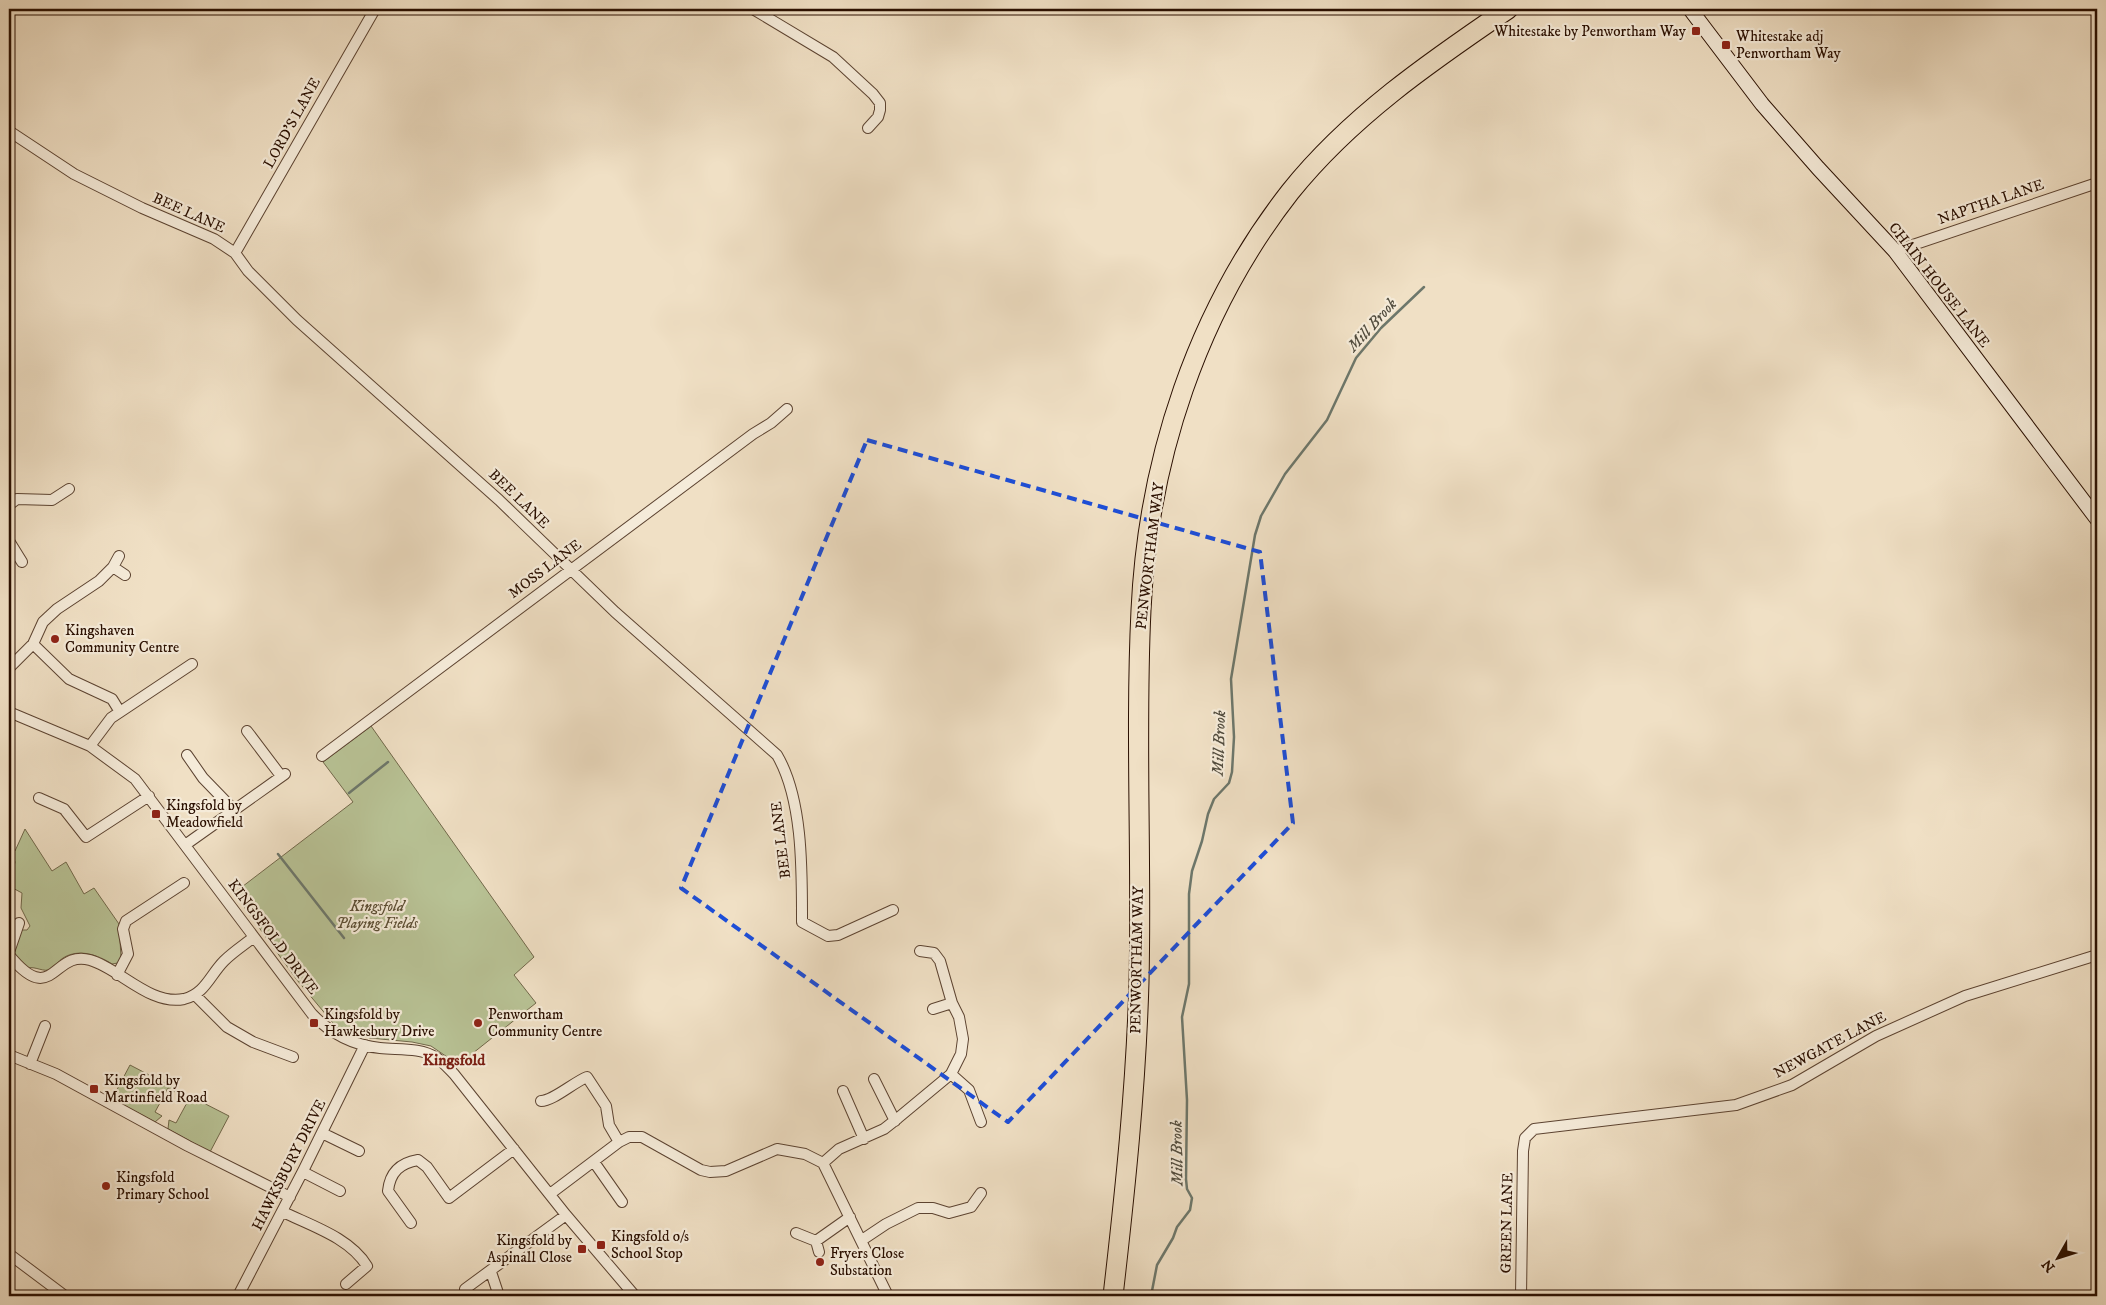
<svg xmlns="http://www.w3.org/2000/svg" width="2106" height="1305" font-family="'IM FELL DW Pica',serif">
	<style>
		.green { fill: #b8c295; stroke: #71684a }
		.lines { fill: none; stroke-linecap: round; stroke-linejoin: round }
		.stream { stroke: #6d776b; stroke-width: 2.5 }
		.street-casing { stroke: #5c4331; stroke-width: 12 }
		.secondary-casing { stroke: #2a0f00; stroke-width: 16 }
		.highway-casing { stroke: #2a0f00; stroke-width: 21 }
		.street { stroke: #f5ebd9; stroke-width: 10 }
		.secondary { stroke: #f5ebd9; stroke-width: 14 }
		.highway { stroke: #f0e0c5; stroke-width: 19 }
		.marked { fill: none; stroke: #1d4ed8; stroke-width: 4; stroke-dasharray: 10 6; stroke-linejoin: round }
		.poi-dot { fill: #8f2418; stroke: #f5ebd9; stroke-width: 2 }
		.labels { text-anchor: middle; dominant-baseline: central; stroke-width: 4.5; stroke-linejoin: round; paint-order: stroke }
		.poi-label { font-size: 15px; fill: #2a0f00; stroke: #f5ebd9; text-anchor: start }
		.street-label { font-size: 15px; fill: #2a0f00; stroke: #f5ebd9 }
		.park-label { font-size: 15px; font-style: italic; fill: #5c4e34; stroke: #f5ebd9 }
		.water-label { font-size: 16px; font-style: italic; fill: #514c3e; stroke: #f5ebd9 }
		.neighbourhood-label { font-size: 16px; font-weight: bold; fill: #7a1f14; stroke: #f5ebd9 }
	</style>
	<rect width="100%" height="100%" fill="#f0e0c5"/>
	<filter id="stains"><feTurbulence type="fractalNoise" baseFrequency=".004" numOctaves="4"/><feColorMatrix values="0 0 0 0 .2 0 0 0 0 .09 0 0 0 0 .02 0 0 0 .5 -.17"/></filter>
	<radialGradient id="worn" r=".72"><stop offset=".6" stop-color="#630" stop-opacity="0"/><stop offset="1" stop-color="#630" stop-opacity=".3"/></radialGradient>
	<path class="green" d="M371,726l163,231 -20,18 22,28 -73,58 -7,2 -25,-17 -19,-4 -42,-4 -32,-9 -41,-49 -63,-87 119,-91 -30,-40z
		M25,829l27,42 14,-9 18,32 10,-6 25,36 2,33 -3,6 -6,1c-14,-9 -33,-16 -49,-6 -5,3 -7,8 -12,11 -7,4 -15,-3 -23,-1 -20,-16 -15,-16 -7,-38h6l3,-4 -9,-18 1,-15 -13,-7 6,-24 -5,-11 1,-2 4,2z
		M130,1065l48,25 -1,3 -9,-5 -13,24 7,4 -7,6 -43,-23z
		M182,1092l47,24 -19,36 -42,-23 1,-9 7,3 13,-24 -8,-4z"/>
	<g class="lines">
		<path class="stream" d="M349,793l39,-31
			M278,854l66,84
			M1151,1296l6,-31 16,-27 4,-11 13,-17 2,-12 -5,-9 -1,-10 1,-79 -5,-83 7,-33v-90l3,-23 10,-30 6,-27 6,-15 15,-16 3,-11 2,-35 -3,-58 24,-144 6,-19 24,-42 42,-54 29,-62 25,-30 43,-41"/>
		<defs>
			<path id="street" d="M753,9l80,48 40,37 7,9v7l-2,7 -10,11
				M9,131l65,43 68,34 72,31 21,14 13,18 49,49 202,180 116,112 162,143c26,44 25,116 25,167l26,14 10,-1 55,-25
				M1895,251l202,-68
				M235,253l140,-244
				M9,505l8,-6 35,1 17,-11
				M9,541l13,21
				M113,567l6,-11
				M33,644l36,35 43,20 8,13
				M9,668l24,-24 10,-22 14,-13 42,-28 14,-14 12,8
				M9,712l81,34 45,33 177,235c19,20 40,31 68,34 19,2 40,-1 57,10 6,4 12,11 17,16l112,141 69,81
				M247,731l34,45
				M90,746l21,-28 81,-54
				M187,755l16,23 31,32
				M322,756l431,-322 18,-11 16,-14
				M39,798l25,11 22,28 63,-41
				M185,845l100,-71
				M9,952l10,-29
				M9,955c44,54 44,-6 81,5 29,8 60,46 94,39 21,-5 26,-24 40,-38 9,-9 20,-16 30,-24
				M117,975l11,-21 -5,-25 3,-8 58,-38
				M195,995l32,32 26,15 40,15
				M933,1009l19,-6
				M9,1055l47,19 132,72 102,51
				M30,1064l15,-38
				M951,1074l18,16 12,32
				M874,1079l21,42
				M843,1091l21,48
				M541,1101c12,0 33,-19 46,-24l19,29 3,19 10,17
				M322,1133l37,18
				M594,1162l28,40
				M823,1163l16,-14 45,-20 14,-11 53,-44 10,-20 2,-15 -4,-22 -7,-14 -12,-42 -6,-8 -14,-2
				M303,1172l37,19
				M550,1194l69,-52 10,-5h13l59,33 9,2 16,-1 51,-22 28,5 18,9 65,133
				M283,1212c29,14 67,26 84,54l-21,18
				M411,1223l-23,-32c2,-19 12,-28 30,-31l9,7 22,31 65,-49
				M796,1233l20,8 34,-24
				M862,1240l24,-16 32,-16h15l16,5 22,-6 10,-14
				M816,1241l3,11
				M9,1254l56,42
				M491,1272l8,24
				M465,1289l101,-74
				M238,1296l66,-127 61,-124
				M948,1296h18
				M1521,1296l2,-145 2,-13 9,-9 202,-24 56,-20 84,-49 89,-40 132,-41"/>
			<path id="secondary" d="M1690,9l72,95 56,64 77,83 202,268"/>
			<path id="highway" d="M1113,1296c12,-104 23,-209 26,-314 3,-123 -4,-248 2,-372 7,-150 56,-299 149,-418 60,-75 140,-130 218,-183"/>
		</defs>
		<use href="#street" class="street-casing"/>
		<use href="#secondary" class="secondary-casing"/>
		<use href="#highway" class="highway-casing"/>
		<use href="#street" class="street"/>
		<use href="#secondary" class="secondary"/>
		<use href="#highway" class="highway"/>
	</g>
	<path class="marked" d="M867,440l393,112 33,271 -285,299 -327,-234z"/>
	<g class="poi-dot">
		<rect x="1691" y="26" width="10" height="10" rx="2.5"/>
		<rect x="1721" y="40" width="10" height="10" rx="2.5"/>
		<circle cx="55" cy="639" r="5"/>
		<rect x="151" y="809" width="10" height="10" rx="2.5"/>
		<rect x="309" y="1018" width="10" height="10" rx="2.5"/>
		<circle cx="478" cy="1023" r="5"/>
		<rect x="89" y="1084" width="10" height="10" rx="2.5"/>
		<circle cx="106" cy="1186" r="5"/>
		<rect x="596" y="1240" width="10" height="10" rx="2.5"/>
		<rect x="577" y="1244" width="10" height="10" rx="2.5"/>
		<circle cx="820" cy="1262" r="5"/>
	</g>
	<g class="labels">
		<g class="poi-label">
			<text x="1686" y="31" text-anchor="end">Whitestake by Penwortham Way</text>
			<text x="1736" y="36">Whitestake adj<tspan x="1736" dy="17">Penwortham Way</tspan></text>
			<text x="65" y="630">Kingshaven<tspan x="65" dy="17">Community Centre</tspan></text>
			<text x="166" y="805">Kingsfold by<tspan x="166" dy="17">Meadowfield</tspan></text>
			<text x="324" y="1014">Kingsfold by<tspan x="324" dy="17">Hawkesbury Drive</tspan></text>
			<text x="488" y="1014">Penwortham<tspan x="488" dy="17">Community Centre</tspan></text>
			<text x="104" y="1080">Kingsfold by<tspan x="104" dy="17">Martinfield Road</tspan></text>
			<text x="116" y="1177">Kingsfold<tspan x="116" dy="17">Primary School</tspan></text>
			<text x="611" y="1236">Kingsfold o/s<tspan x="611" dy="17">School Stop</tspan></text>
			<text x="572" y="1240" text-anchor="end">Kingsfold by<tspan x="572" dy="17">Aspinall Close</tspan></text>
			<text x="830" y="1253">Fryers Close<tspan x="830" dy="17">Substation</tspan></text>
		</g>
		<g class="street-label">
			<text transform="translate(292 123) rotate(-61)">LORD'S LANE</text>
			<text transform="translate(1991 202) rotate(-19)">NAPTHA LANE</text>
			<text transform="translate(189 213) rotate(24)">BEE LANE</text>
			<text transform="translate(1939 285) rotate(52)">CHAIN HOUSE LANE</text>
			<text transform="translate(519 499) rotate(44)">BEE LANE</text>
			<text transform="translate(1150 556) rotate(-83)">PENWORTHAM WAY</text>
			<text transform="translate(545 569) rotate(-37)">MOSS LANE</text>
			<text transform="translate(781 840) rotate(-97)">BEE LANE</text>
			<text transform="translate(273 937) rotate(53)">KINGSFOLD DRIVE</text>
			<text transform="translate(1137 960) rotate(-89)">PENWORTHAM WAY</text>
			<text transform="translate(1830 1045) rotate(-28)">NEWGATE LANE</text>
			<text transform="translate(289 1165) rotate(-63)">HAWKSBURY DRIVE</text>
			<text transform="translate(1507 1223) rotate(-89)">GREEN LANE</text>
		</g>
		<g class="park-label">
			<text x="377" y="906">Kingsfold<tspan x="377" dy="17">Playing Fields</tspan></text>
		</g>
		<g class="water-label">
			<text transform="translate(1372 325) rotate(-48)">Mill Brook</text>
			<text transform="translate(1219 743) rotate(-88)">Mill Brook</text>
			<text transform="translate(1177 1153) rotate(-91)">Mill Brook</text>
		</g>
		<g class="neighbourhood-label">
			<text x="454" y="1060">Kingsfold</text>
		</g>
	</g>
	<rect width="2106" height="1305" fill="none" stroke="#f0e0c5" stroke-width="30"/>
	<rect x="10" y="10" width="2086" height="1285" fill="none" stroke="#2a0f00" stroke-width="2.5"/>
	<rect x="15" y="15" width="2076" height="1275" fill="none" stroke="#2a0f00"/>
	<g transform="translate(2058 1258) rotate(231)" stroke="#f5ebd9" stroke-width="4" paint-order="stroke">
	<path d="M0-4L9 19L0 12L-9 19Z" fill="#2a0f00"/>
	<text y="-8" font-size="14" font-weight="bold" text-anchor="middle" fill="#2a0f00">N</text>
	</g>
	<rect width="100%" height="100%" filter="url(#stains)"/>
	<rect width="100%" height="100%" fill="url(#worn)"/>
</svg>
